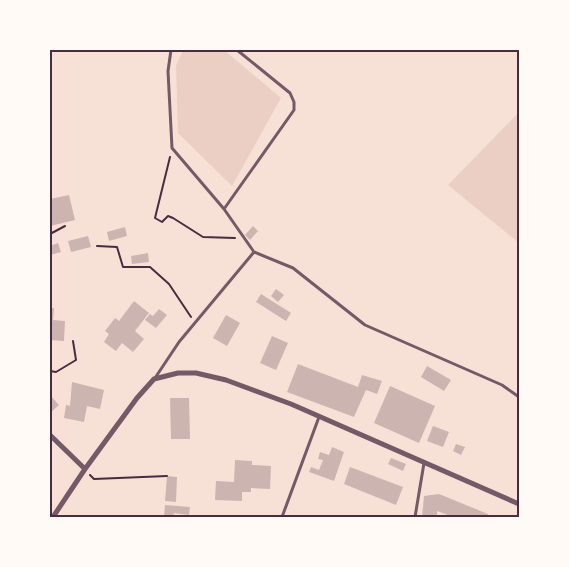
<svg xmlns="http://www.w3.org/2000/svg" width="569" height="567" font-family="Literata,serif">
	<style>
		.green { fill: #ebcfc5 }
		.building { fill: #ccb4b1 }
		.lines { fill: none; stroke-linecap: round; stroke-linejoin: round }
		.path { stroke: #4a2c40; stroke-width: 2 }
		.service { stroke: #755966; stroke-width: 3 }
		.minor { stroke: #755966; stroke-width: 5 }
		.neatline { fill: none; stroke: #4a2c40; stroke-width: 2 }
	</style>
	<rect width="100%" height="100%" fill="#f7e1d7"/>
	<path class="green" d="M183,50h41l57,48 -49,88 -54,-53 -2,-67z
		M519,112v131l-71,-58z"/>
	<path class="building" d="M69,195l6,25 -25,6v-27z
		M253,226l5,5 -8,9 -5,-5z
		M125,227l2,9 -18,5 -2,-9z
		M88,236l3,11 -20,5 -3,-11z
		M58,243l3,9 -11,3v-9z
		M148,253l1,9 -17,2 -1,-8z
		M276,289l8,6 -6,7 -7,-6z
		M261,294l30,19 -5,8 -30,-19z
		M134,301l15,12 -14,18 9,8 -11,13 -11,-9 -6,8 -12,-9 5,-8 -4,-3 10,-13 4,3z
		M50,308h4l-1,12 12,1 -1,20 -14,-1z
		M159,309l8,6 -11,13 -11,-8 5,-6 3,2z
		M226,315l14,8 -13,23 -14,-8z
		M272,336l16,7 -12,27 -16,-7z
		M298,364l60,23 4,-12 20,6 -5,13 -11,-4 -12,27 -67,-25z
		M427,366l24,14 -7,11 -23,-14z
		M72,382l32,8 -4,19 -13,-3 -3,16 -20,-4 2,-13 4,1z
		M390,386l45,20 -16,37 -45,-20z
		M50,395l9,10 -9,8z
		M170,398h19l1,41h-19z
		M433,426l16,6 -6,15 -16,-6z
		M456,444l9,3 -4,8 -8,-4z
		M332,447l12,5 -10,29 -25,-9 2,-5 8,3 4,-10 -5,-1 2,-7 9,3z
		M391,458l15,6 -3,7 -15,-7z
		M235,460l17,1v4l19,1 -1,23 -19,-1v4h-9v9l-27,-1 1,-19 18,1z
		M350,467l53,20 -7,18 -52,-21z
		M167,476l10,1 -1,25 -11,-1z
		M439,494l49,20 -1,3h-34l-16,-6v6h-15l2,-21z
		M165,505l25,2 -1,8 -15,-2 -1,4h-9z"/>
	<g class="lines">
		<path class="path" d="M170,157l-15,61 7,4 6,-6 5,2 30,19 32,1
			M50,234l15,-8
			M97,246l20,1 6,20h27l19,17 22,33
			M50,371l6,1 20,-12 -3,-19
			M90,475l4,4 73,-3"/>
		<path class="service" d="M171,50l-3,21 4,77 52,61 30,43 39,16 72,57 137,60 17,12
			M224,209l70,-99v-8l-4,-9 -53,-43
			M155,378l24,-36 75,-90
			M282,517l37,-100
			M415,517l9,-54"/>
		<path class="minor" d="M50,435l35,34
			M53,517l32,-48 52,-71 17,-19 24,-6h18l30,7 65,24 228,100"/>
	</g>
	<rect width="569" height="567" fill="none" stroke="#fffaf5" stroke-width="102"/>
	<rect x="51" y="51" width="467" height="465" class="neatline"/>
</svg>
